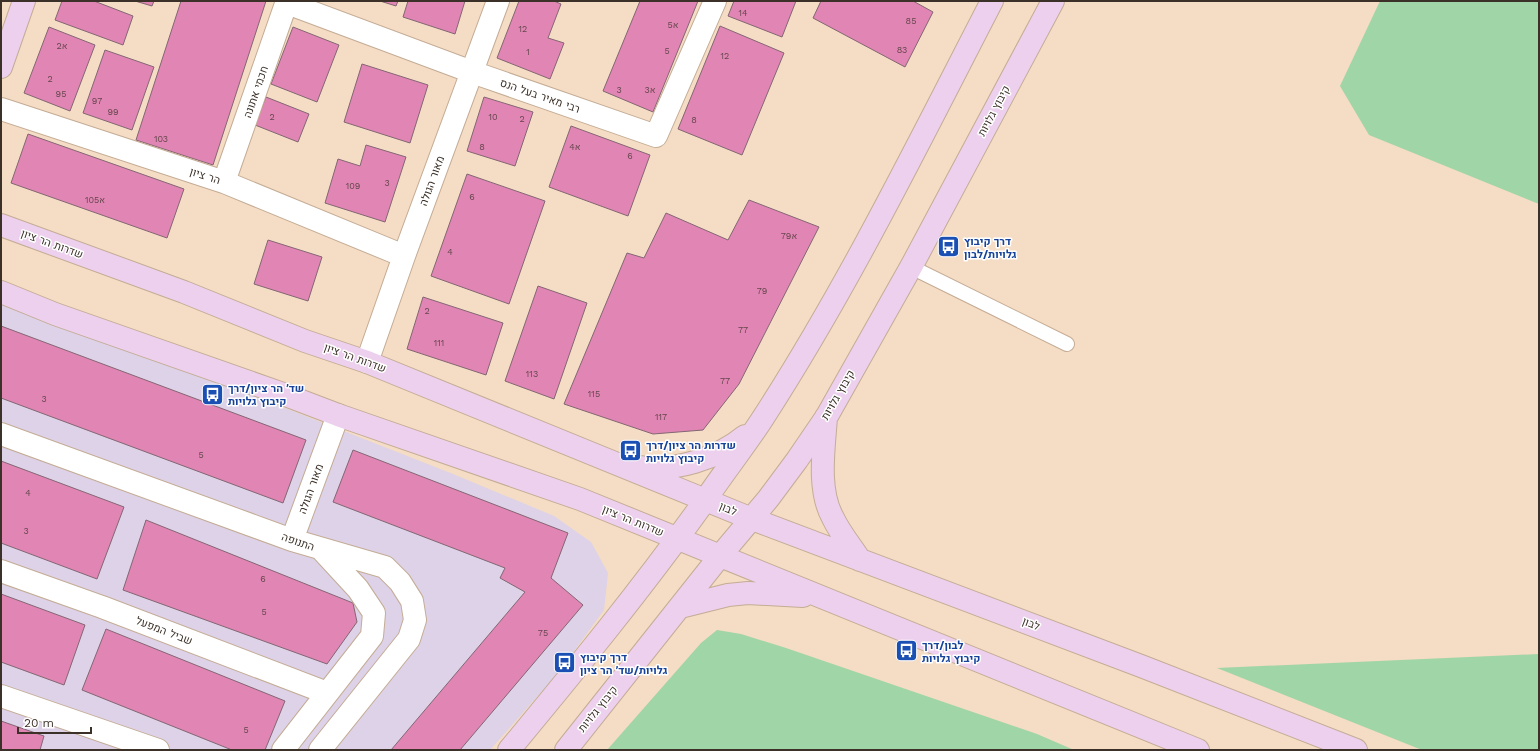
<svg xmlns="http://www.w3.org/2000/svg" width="1540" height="751" font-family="'Work Sans',Heebo,sans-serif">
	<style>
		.industrial { fill: #ddd2e7 }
		.green { fill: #9fd5a7 }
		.building { fill: #e185b4; stroke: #836673 }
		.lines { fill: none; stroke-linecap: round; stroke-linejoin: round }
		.lane-casing { stroke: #c4ac95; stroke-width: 16 }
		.street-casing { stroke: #c4ac95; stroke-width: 24 }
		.secondary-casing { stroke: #c4ac95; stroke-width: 24 }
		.lane { stroke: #fff; stroke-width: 14 }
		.street { stroke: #fff; stroke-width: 22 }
		.secondary { stroke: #edd0ed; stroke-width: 22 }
		.labels { text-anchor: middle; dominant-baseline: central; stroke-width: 3; stroke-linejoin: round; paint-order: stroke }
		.number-label { font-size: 9px; fill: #64464b }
		.street-label { font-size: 11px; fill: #3b3128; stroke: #fff }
		.transit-label { font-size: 11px; font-weight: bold; fill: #164399; stroke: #fff; text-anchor: start }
	</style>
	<rect width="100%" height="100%" fill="#f5dcc4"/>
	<path class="industrial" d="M1,296l452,178 101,42 37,26 17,31 -4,37 -45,62 -69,78h-489z"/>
	<path class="green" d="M1380,1h159v203l-170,-69 -29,-49z
		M717,630l24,4 45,14 251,86 37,16h-467l94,-107z
		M1539,654v96h-117l-205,-82z"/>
	<path class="building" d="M62,1h32l39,15 -10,29 -68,-25z
		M135,1h19l-2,5z
		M181,1h85l-53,164 -77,-25z
		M380,1h18l-2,5z
		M408,1h57l-10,33 -52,-17z
		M519,1h35l7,3 -13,34 16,5 -14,36 -53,-21z
		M640,1h58l-45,111 -50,-21z
		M734,1h62l-14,36 -54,-21z
		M821,1h92l20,11 -28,55 -92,-49z
		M720,26l64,27 -42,102 -64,-26z
		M49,27l46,18 -25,66 -46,-18z
		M293,27l46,18 -22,57 -46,-18z
		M105,50l49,17 -22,63 -49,-17z
		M362,64l66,21 -18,58 -66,-21z
		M266,97l43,17 -11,28 -43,-17z
		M484,97l49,15 -18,54 -48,-15z
		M571,126l79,29 -22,61 -79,-29z
		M28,134l156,55 -17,49 -156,-55z
		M366,145l40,12 -21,65 -60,-19 13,-44 22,7z
		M467,174l78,27 -36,103 -78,-28z
		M749,200l70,27 -80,157 -36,46 -50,4 -89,-30 63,-151 17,5 22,-45 62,27z
		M268,240l54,17 -14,44 -54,-17z
		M538,286l49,17 -33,96 -49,-18z
		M423,297l80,26 -17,52 -79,-26z
		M1,326l305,114 -23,63 -282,-105z
		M353,450l215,83 -17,45 32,27 -123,145h-69l134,-158 -25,-14 5,-10 -172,-66z
		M1,461l123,46 -27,72 -96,-36z
		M146,520l207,83 4,19 -30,42 -204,-74z
		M1,594l84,31 -21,60 -63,-23z
		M106,629l179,72 -20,49h-33l-150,-60z
		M1,721l43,15 -4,14h-39z"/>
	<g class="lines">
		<defs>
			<path id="lane" d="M911,267l156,77"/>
			<path id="street" d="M287,3l185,69 184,64 59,-135
				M1,109l223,73 180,74
				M224,182l63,-181
				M367,362l37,-106 94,-255
				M1,434l291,106 93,27 15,15 12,19 3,19 -6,19 -89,111
				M292,540l46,-125
				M1,571l101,36 225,86
				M1,696l157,54
				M283,750l89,-114 2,-23 -16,-24 -36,-39"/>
			<path id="secondary" d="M1,67l23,-66
				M1,225l183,67 121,49 62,21 385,157 389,147 215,84
				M1,292l54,22 228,80 55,21 242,84 618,251
				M826,417c-2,31 -9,73 7,101 7,15 18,28 27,42
				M638,467c36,5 79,-8 107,-31
				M680,607l48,-12 20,-2 55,3
				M509,750c68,-82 135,-164 197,-251 18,-27 39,-53 57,-81 86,-133 156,-276 229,-417
				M566,750l154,-194 48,-57 29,-39 30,-44 84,-149 142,-266"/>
		</defs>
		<use href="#lane" class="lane-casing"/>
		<use href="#street" class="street-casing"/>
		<use href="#secondary" class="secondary-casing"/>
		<use href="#lane" class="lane"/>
		<use href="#street" class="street"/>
		<use href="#secondary" class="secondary"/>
	</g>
	<defs>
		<symbol id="bus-square" viewBox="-11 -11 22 22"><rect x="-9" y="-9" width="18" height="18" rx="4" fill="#1a4fb4" stroke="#fff"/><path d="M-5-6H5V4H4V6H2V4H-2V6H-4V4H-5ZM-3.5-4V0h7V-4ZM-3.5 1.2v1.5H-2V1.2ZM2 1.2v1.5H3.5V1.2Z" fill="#fff"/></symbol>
	</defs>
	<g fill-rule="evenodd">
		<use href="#bus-square" x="936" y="234" width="25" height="25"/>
		<use href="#bus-square" x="200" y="382" width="25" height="25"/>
		<use href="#bus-square" x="618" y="438" width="25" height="25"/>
		<use href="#bus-square" x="894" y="638" width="25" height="25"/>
		<use href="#bus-square" x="552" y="650" width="25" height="25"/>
	</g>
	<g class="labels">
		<g class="number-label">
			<text x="743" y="13">14</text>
			<text x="911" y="21">85</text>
			<text x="673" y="25">5א</text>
			<text x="523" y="29">12</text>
			<text x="62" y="46">2א</text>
			<text x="902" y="50">83</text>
			<text x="667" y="51">5</text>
			<text x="528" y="52">1</text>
			<text x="725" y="56">12</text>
			<text x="50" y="79">2</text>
			<text x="619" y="90">3</text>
			<text x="650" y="90">3א</text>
			<text x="61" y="94">95</text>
			<text x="97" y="101">97</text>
			<text x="113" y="112">99</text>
			<text x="272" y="117">2</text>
			<text x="493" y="117">10</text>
			<text x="522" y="119">2</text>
			<text x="694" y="120">8</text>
			<text x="161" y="139">103</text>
			<text x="482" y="147">8</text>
			<text x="575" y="147">4א</text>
			<text x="630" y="156">6</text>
			<text x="387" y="183">3</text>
			<text x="353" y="186">109</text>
			<text x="472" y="197">6</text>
			<text x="95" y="200">105א</text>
			<text x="789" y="236">79א</text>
			<text x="450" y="252">4</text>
			<text x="762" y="291">79</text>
			<text x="427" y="311">2</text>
			<text x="743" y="330">77</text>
			<text x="439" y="343">111</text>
			<text x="532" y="374">113</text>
			<text x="725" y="381">77</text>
			<text x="594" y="394">115</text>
			<text x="44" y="399">3</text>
			<text x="661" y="417">117</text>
			<text x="201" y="455">5</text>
			<text x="28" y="493">4</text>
			<text x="26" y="531">3</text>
			<text x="263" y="579">6</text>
			<text x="264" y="612">5</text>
			<text x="543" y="633">75</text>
			<text x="246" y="730">5</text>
		</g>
		<g class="street-label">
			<text transform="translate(256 92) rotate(-71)">חכמי אתונה</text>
			<text transform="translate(540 96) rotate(19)">רבי מאיר בעל הנס</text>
			<text transform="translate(994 111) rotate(-62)">קיבוץ גלויות</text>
			<text transform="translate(205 176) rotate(18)">הר ציון</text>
			<text transform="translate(432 181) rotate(-70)">מאור הגולה</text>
			<text transform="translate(52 244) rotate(20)">שדרות הר ציון</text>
			<text transform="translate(355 358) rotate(20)">שדרות הר ציון</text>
			<text transform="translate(838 395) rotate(-60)">קיבוץ גלויות</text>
			<text transform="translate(311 489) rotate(-70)">מאור הגולה</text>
			<text transform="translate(728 509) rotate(23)">לבון</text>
			<text transform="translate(633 521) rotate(22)">שדרות הר ציון</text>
			<text transform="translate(298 542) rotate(19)">התנופה</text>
			<text transform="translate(1031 624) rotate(21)">לבון</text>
			<text transform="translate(164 631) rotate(21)">שביל המפעל</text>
			<text transform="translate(598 709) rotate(-51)">קיבוץ גלויות</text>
		</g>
		<g class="transit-label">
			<text x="964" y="241">דרך קיבוץ<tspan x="964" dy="13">גלויות/לבון</tspan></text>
			<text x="228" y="388">שד׳ הר ציון/דרך<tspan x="228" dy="13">קיבוץ גלויות</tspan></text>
			<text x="646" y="445">שדרות הר ציון/דרך<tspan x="646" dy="13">קיבוץ גלויות</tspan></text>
			<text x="922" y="645">לבון/דרך<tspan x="922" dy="13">קיבוץ גלויות</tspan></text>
			<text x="580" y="657">דרך קיבוץ<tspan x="580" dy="13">גלויות/שד׳ הר ציון</tspan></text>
		</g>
	</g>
	<rect width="1540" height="751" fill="none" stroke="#3b3128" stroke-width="4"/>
	<path d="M18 727v6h73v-6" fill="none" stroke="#3b3128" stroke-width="2"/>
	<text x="24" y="727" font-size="12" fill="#3b3128" stroke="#ffffff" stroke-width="3" paint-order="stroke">20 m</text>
</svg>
